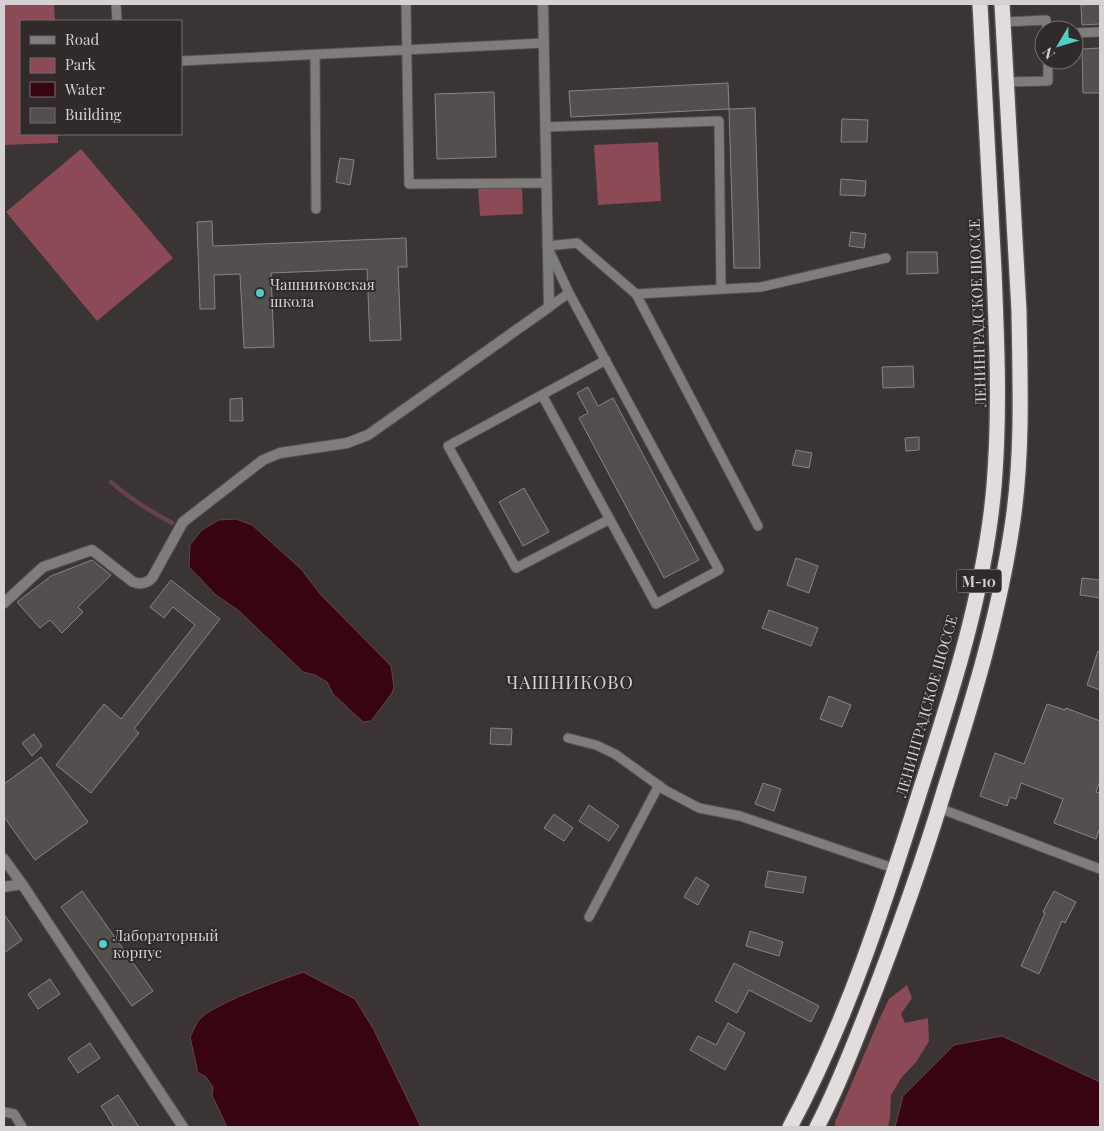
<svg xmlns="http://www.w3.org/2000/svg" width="1104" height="1131" font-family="'Playfair Display',serif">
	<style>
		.green { fill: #8b4a55 }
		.water { fill: #380412; stroke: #67424c }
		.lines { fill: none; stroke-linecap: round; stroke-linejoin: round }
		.stream { stroke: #67424c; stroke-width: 4.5 }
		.building { fill: #544f4f; stroke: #898384 }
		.lane-casing { stroke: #565051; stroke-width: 11 }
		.street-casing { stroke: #565051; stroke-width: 12 }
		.highway-casing { stroke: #565051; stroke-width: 18 }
		.lane { stroke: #7f7c7c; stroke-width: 9 }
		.street { stroke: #7f7c7c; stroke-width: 10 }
		.highway { stroke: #e3dcdd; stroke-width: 15 }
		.poi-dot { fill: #54cdc6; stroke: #302a2b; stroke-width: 2 }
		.labels { text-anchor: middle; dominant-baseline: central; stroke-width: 4; stroke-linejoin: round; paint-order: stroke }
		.shield { fill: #302a2b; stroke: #a49fa0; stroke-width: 1 }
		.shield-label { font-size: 14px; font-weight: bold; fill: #d5d1d2 }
		.poi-label { font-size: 15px; fill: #d5d1d2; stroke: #302a2b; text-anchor: start }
		.street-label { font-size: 15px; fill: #d5d1d2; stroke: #302a2b }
		.quarter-label { font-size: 18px; letter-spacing: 1px; fill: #d5d1d2; stroke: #302a2b }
	</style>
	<rect width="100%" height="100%" fill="#3a3435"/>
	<path class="green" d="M4,4h50l1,17h-34v113h37v9l-54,2z
		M658,142l3,59 -63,4 -4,-60z
		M81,149l92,109 -76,63 -91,-109z
		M522,186l1,28 -43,2 -2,-28z
		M907,985l5,13 -11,16 4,9 23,-5 1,23 -12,20 -15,16 -11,18 -1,23 -2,9h-53v-5l44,-102 10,-21z"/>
	<path class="water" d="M236,519l16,6 49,44 20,26 70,71 3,21 -2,6 -21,28 -8,1 -30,-28 -6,-12 -12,-7 -12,-3 -65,-62 -22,-15 -27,-28 1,-22 12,-15 17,-10z
		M303,972l52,27 19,31 47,97h-194l-15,-32 1,-8 -8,-11 -7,-3 -8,-36c3,-5 5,-12 9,-17 13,-16 82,-40 104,-48z
		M1002,1036l98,46v45h-205l8,-31 51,-51z"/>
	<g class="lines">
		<path class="stream" d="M111,482c19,17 39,29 61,41"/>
	</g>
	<path class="building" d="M1100,4v20l-18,1 -1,-20z
		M1100,48v45h-17l-1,-44z
		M728,83l1,26 -158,8 -2,-26z
		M494,92l2,65 -59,2 -2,-65z
		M755,108l5,160h-26l-5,-159z
		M842,119l26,1 -1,22h-26z
		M340,158l14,2 -4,25 -14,-3z
		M841,179l25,2 -1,15 -25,-1z
		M212,221l1,25 193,-8 1,29h-9l3,73 -31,1 -3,-72 -96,4 3,74 -30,1 -4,-74 -26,1 1,34h-15l-3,-87z
		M851,232l15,2 -2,14 -15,-2z
		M907,252h30l1,21 -31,1z
		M913,366l1,21 -31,1 -1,-21z
		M588,387l10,19 15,-8 86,162 -35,18 -85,-160 9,-5 -11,-20z
		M242,398l1,23h-13v-22z
		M919,437v13l-13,1 -1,-13z
		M796,450l16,3 -3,15 -17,-3z
		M524,488l25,44 -26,14 -24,-44z
		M796,558l22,8 -9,27 -22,-8z
		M92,560l19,15 -33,32 5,5 -21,21 -12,-13 -10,8 -23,-26 34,-26z
		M1082,578l18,2v18l-20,-3z
		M171,580l49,39 -86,110 5,4 -48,60 -35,-28 48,-61 17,15 74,-94 -22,-18 -9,11 -14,-11z
		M769,610l49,18 -7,18 -49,-18z
		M1098,651l2,1v38l-13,-5z
		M829,696l22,9 -9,22 -22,-8z
		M1047,704l18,6 1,-2 34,13v60l-4,11 4,1v34l-4,12 -42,-16 9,-24 -42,-16 -5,16 -6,-2 -3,9 -27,-10 15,-43 29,11z
		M491,728l21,1 -1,16 -21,-1z
		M34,734l8,12 -10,10 -10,-13z
		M41,757l47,65 -53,38 -31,-43v-33z
		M763,783l18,6 -7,22 -19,-7z
		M589,805l30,21 -10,15 -30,-20z
		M554,814l19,14 -9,13 -20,-13z
		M768,871l38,6 -3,16 -38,-6z
		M696,877l13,8 -11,20 -14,-8z
		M82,891l71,100 -21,15 -71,-99z
		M1054,891l22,11 -11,21 -3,-2 -23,53 -18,-8 24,-53 -2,-1z
		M4,914l18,26 -18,13z
		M750,931l33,11 -4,14 -33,-10z
		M734,963l85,43 -8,16 -62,-32 -12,23 -22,-12z
		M50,979l10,15 -22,15 -10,-15z
		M728,1023l17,10 -20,37 -35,-20 8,-14 18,9z
		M90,1043l10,15 -22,15 -10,-15z
		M118,1095l21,32h-25l-13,-21z"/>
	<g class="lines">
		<defs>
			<path id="lane" d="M116,4l1,17
				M406,4l3,180 137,-1
				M1003,22l43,-2 1,10
				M1074,33l26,-1
				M315,54l1,155
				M181,61l363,-18
				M1006,82l42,-1v-21
				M545,127l174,-6 2,168
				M636,294l125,-7 125,-29
				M549,307l20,-14
				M606,360l-158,86 68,122 94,-49
				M542,395l114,209 63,-34 -150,-277 -22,-47 30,-3 59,51 122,232
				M568,738l28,7 19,9 50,36 34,18 41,8 156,53
				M939,808l161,61
				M589,917l70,-132
				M4,1112l10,2 8,13"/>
			<path id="street" d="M4,603l39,-36 49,-17 41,32c7,3 14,1 19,-4l31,-56 80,-62 17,-7 67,-10 21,-8 181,-128 -6,-303
				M4,859l18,25
				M4,887l18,-3 161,243"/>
			<path id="highway" d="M790,1127c57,-106 94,-222 130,-336 32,-99 65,-200 74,-305 6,-71 3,-143 0,-215 -4,-89 -9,-178 -14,-267
				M817,1127c19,-36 34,-75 49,-113 29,-74 56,-149 79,-226 28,-88 55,-176 68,-268 10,-69 7,-140 6,-209l-17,-307"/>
		</defs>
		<use href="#lane" class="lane-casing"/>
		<use href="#street" class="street-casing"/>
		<use href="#highway" class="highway-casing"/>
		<use href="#lane" class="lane"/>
		<use href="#street" class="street"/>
		<use href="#highway" class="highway"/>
	</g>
	<g class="poi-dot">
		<circle cx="260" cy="293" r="5"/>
		<circle cx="103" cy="944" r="5"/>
	</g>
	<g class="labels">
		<rect class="shield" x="956.5" y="569.5" width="45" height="23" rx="4"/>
		<g class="shield-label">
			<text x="979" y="581">М-10</text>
		</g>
		<g class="poi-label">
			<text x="270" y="284">Чашниковская<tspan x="270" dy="17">школа</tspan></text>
			<text x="113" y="935">Лабораторный<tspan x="113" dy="17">корпус</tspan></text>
		</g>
		<g class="street-label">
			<text transform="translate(977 313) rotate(-92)">ЛЕНИНГРАДСКОЕ ШОССЕ</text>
			<text transform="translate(926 706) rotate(-74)">ЛЕНИНГРАДСКОЕ ШОССЕ</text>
		</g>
		<g class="quarter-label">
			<text x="570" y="682">ЧАШНИКОВО</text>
		</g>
	</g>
	<rect width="1104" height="1131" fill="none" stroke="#d5d1d2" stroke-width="10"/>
	<rect x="20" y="20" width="162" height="115" fill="#302a2b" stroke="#726d6e"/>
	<rect x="30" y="36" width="25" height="8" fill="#7f7c7c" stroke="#726d6e"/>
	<text x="65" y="45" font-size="15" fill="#d5d1d2">Road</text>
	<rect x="30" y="58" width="25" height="15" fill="#8b4a55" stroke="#726d6e"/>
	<text x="65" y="70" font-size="15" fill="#d5d1d2">Park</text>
	<rect x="30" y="82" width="25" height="15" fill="#380412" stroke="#726d6e"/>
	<text x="65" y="95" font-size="15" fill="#d5d1d2">Water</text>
	<rect x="30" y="108" width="25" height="15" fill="#544f4f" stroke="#726d6e"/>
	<text x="65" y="120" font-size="15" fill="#d5d1d2">Building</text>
	<g transform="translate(1059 45) rotate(232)"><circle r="24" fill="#302a2b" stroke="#726d6e"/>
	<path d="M0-4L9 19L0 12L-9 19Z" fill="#54cdc6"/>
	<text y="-8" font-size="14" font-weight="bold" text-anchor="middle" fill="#d5d1d2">N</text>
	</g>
</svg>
